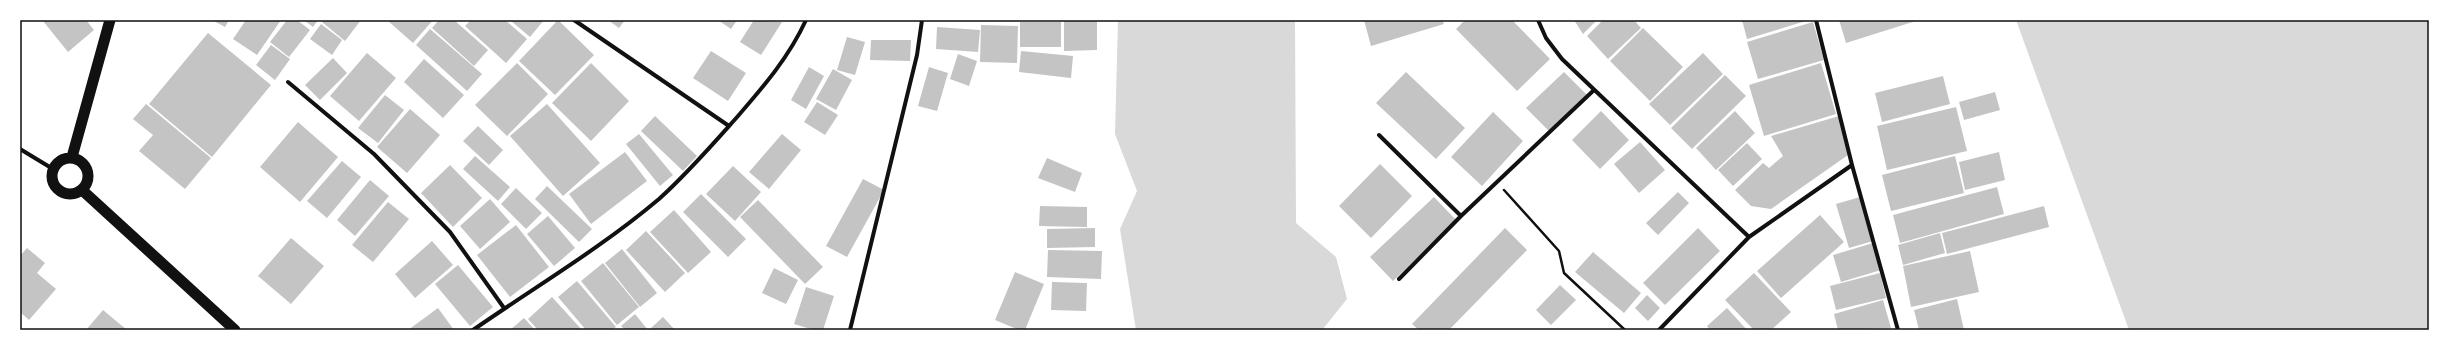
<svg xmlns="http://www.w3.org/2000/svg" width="2449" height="350" font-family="Jost,sans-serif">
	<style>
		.water { fill: #d9d9d9 }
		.building { fill: #c4c4c4 }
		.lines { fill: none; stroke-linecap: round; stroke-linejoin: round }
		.path { stroke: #111; stroke-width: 2.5 }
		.minor { stroke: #111; stroke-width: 4 }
		.trunk { stroke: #111; stroke-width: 11 }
		.neatline { fill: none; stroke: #111; stroke-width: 1.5 }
	</style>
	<rect width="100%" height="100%" fill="#fff"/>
	<path class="water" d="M1118,20h177l1,203 40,34 11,42 -25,31h-186l-16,-101 17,-38 -22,-57z
		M2016,20h413v310h-300z"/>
	<path class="building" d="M45,20h41l8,10 -26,22 -25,-31z
		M212,20h17l-4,7z
		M246,20h35l-24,35 -24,-16z
		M287,20h10l13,10 -21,27 -19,-15z
		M304,20h14l-5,7z
		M324,20h37l-16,21 -23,-19z
		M387,20h46l-20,23z
		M439,20h15l34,30 -14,16 -42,-38z
		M471,20h34l22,19 -21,24 -41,-37z
		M510,20h34l-14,17z
		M558,20l36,35 -39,40 -36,-34z
		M608,20h17l-6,8z
		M718,20h19l-6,9z
		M754,20l28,2 -21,33 -21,-13z
		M1064,20h33v30l-33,1z
		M1364,20h78l2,4 -73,22z
		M1465,20h47l38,39 -33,32 -61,-62z
		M1574,20h23l-14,14z
		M1603,20h31l7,8 -33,31 -21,-23z
		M1742,20h67l-62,19z
		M1839,20h80l-73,23z
		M1020,22h41v25h-41z
		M1813,22l11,38 -66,19 -11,-37z
		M321,24l21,16 -10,15 -22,-16z
		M981,25l37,1 -1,37 -37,-1z
		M937,27l43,3 -2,22 -42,-3z
		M1643,28l40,39 -33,34 -40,-40z
		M430,29l52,45 -15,17 -51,-46z
		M208,33l63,52 -59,72 -63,-53z
		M847,37l18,5 -10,33 -18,-5z
		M871,40h40l-1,21 -40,-1z
		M271,45l19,14 -15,21 -19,-15z
		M711,51l35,22 -18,28 -35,-23z
		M1021,51l52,5 -2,22 -52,-6z
		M367,53l29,25 -37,43 -29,-25z
		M1703,53l20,21 -53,51 -21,-21z
		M958,54l19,7 -8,25 -19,-7z
		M333,58l14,15 -27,27 -15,-15z
		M424,59l40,36 -21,23 -39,-36z
		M517,63l31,31 -41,42 -32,-31z
		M591,63l38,38 -38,40 -39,-38z
		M1821,63l15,51 -72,22 -15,-51z
		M809,67l15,9 -18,33 -15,-9z
		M929,67l19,6 -11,38 -19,-5z
		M833,69l19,11 -16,30 -20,-11z
		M1406,72l59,56 -29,31 -60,-56z
		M1564,72l23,23 -38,36 -23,-23z
		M1725,75l21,21 -54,53 -21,-21z
		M1943,76l7,28 -68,18 -7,-29z
		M1995,92l5,18 -36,10 -5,-18z
		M385,95l19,15 -26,33 -20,-15z
		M817,102l21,13 -13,20 -21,-13z
		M146,104l65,54 -26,31 -46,-38 14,-16 -20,-16z
		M547,104l53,59 -37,33 -53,-60z
		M1956,107l11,44 -80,19 -10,-44z
		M410,109l30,26 -33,38 -30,-26z
		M1601,111l28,29 -29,29 -28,-29z
		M1735,111l20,22 -39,37 -20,-22z
		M1493,112l30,29 -41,45 -31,-29z
		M655,116l42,40 -14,15 -42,-40z
		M1839,116l9,39 -77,54 -20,-3 -16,-16 28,-27 6,5 14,-12 -12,-20z
		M298,122l40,35 -38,45 -40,-35z
		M478,126l25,24 -14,15 -26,-24z
		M639,134l34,41 -13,11 -34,-42z
		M782,134l19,16 -32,39 -20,-17z
		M1640,142l25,28 -26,23 -25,-29z
		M1747,143l15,16 -29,27 -15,-16z
		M625,152l22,29 -56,43 -22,-30z
		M1999,152l6,28 -40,10 -6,-28z
		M475,156l35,31 -12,14 -35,-32z
		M1955,156l9,37 -73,18 -9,-36z
		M1047,158l35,15 -7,19 -37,-14z
		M342,161l19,16 -34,41 -20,-17z
		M1380,164l32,32 -41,42 -32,-32z
		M450,165l32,33 -29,29 -32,-34z
		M733,166l28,26 -26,29 -29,-27z
		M863,179l21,11 -37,67 -21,-11z
		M370,180l19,16 -34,40 -18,-16z
		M547,186l45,43 -13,13 -44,-43z
		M1997,187l7,27 -104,29 -7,-28z
		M516,188l26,25 -16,16 -25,-25z
		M1678,192l11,11 -31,32 -12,-12z
		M701,194l45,45 -18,18 -45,-45z
		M1434,197l22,23 -63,61 -23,-24z
		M1860,197l13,44 -24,7 -13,-44z
		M490,199l20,23 -30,27 -20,-23z
		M758,200l65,67 -18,17 -65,-67z
		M388,202l21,17 -36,43 -21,-17z
		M1040,206l47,1v20l-48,-1z
		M2044,206l5,21 -102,27 -5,-21z
		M674,210l37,42 -23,21 -38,-41z
		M1820,215l24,27 -63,56 -24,-27z
		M548,216l27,32 -21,18 -27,-32z
		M516,225l33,42 -39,30 -33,-42z
		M1095,228v19l-48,1v-19z
		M1505,228l22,22 -78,80h-30l-7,-6z
		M1698,228l22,23 -55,54 -22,-22z
		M646,231l39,42 -20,19 -39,-42z
		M1940,233l5,20 -42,12 -5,-20z
		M291,238l33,28 -33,38 -33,-28z
		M432,241l21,24 -38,33 -20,-24z
		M1873,243l8,27 -40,12 -8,-27z
		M27,248l18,15 -8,10 19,16 -27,31 -9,-8v-56z
		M622,249l35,44 -17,14 -35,-44z
		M1048,250l54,1 -1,28 -54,-2z
		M1970,251l9,41 -68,15 -8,-41z
		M1593,252l48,41 -17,20 -49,-41z
		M603,263l36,44 -22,18 -36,-44z
		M458,265l35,42 -23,19 -35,-42z
		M774,268l24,12 -12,24 -24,-11z
		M1015,272l29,12 -19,46h-6l-24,-10z
		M1754,273l37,39 -20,18h-17l-29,-30z
		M1880,273l6,25 -50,12 -6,-24z
		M577,281l39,46 -4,3h-26l-28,-33z
		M1052,282l35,1 -1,28 -35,-1z
		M1560,285l16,15 -25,25 -15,-15z
		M806,287l28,9 -11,34h-9l-20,-6z
		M1647,295l13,13 -12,13 -13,-13z
		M552,297l30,33h-44l-10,-11z
		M1957,299l7,31h-45l-5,-20z
		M1883,300l8,28 -53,2 -4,-16z
		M438,308l16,22h-46z
		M1727,308l20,22h-37l-3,-4z
		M103,310l24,20h-41z
		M635,314l13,16h-23l-4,-4z
		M663,317l12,13h-23l-1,-2z
		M524,318l11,12h-25z"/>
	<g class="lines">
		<path class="path" d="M1504,190l55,61 5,22 61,57"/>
		<path class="minor" d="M574,20l155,106
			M1538,20l8,18 16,21 187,178
			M1816,20l36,145 46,165
			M288,82l86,72 76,78 54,76
			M1379,135l82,81
			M20,149l33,20
			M1399,279l62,-63 133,-126
			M473,330c62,-43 128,-82 186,-131 28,-25 54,-55 79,-83 26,-30 51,-59 68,-96
			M850,330l67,-275 5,-35
			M1659,330l90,-93 103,-72"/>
		<path class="trunk" d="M72,157l38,-137
			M52 176a18 18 0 1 1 36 0a18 18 0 1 1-36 0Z
			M82,190l153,140"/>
	</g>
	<rect width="2449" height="350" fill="none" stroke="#ffffff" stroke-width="42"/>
	<rect x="21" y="21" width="2407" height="308" class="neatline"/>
</svg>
